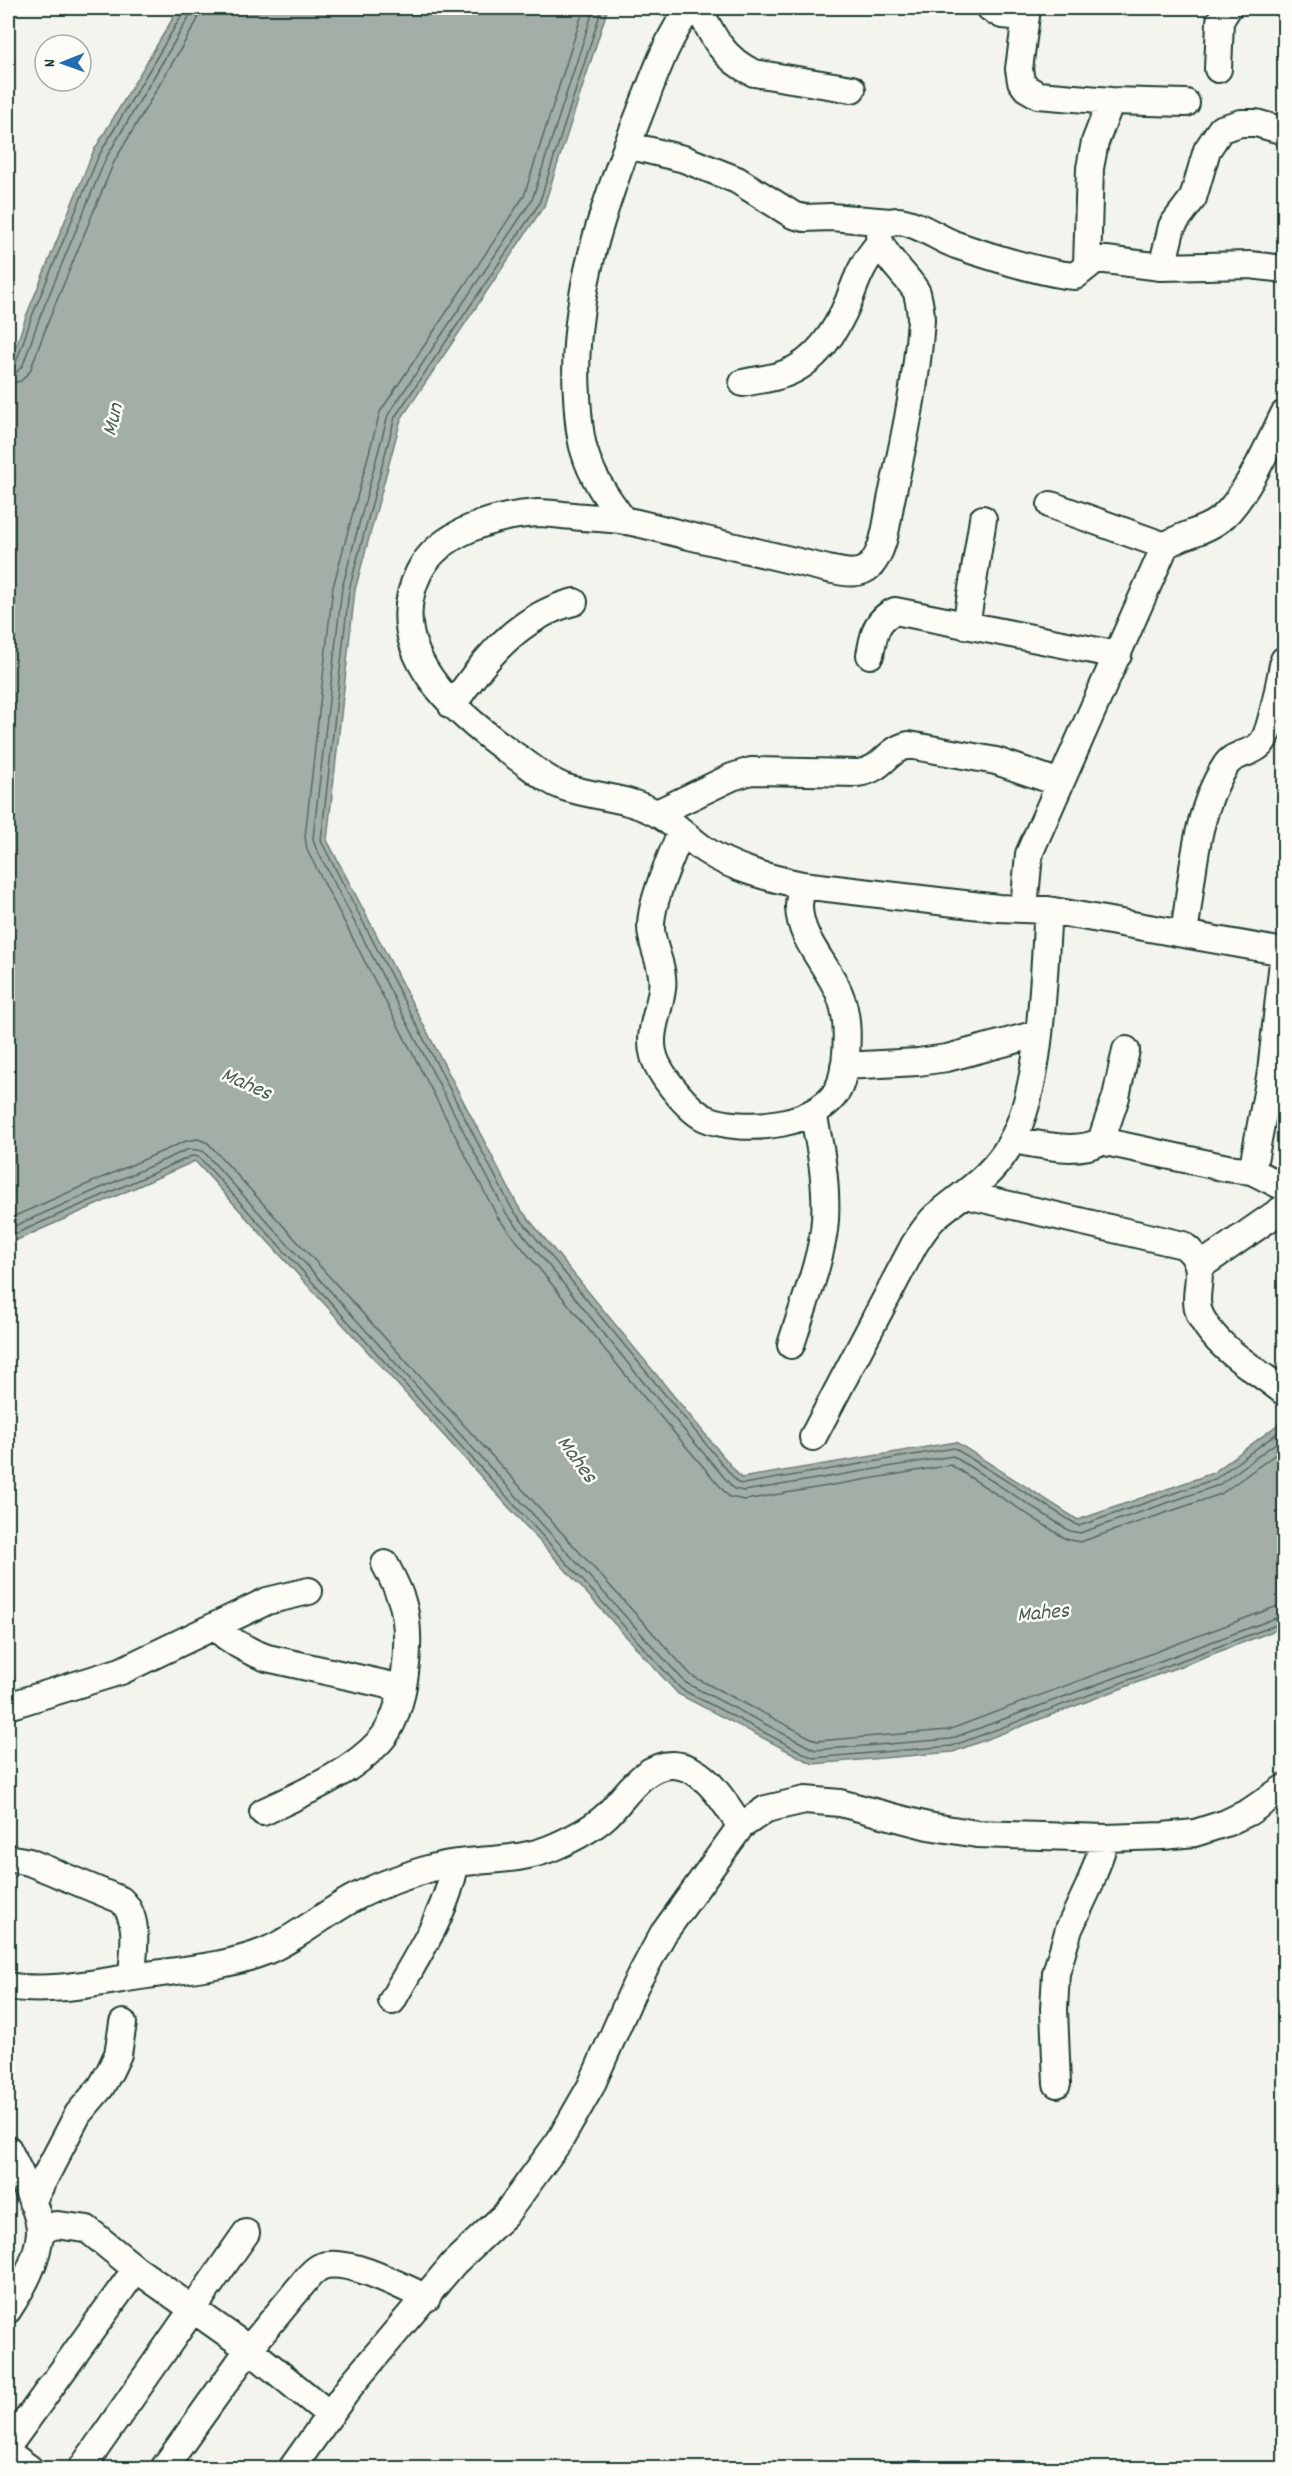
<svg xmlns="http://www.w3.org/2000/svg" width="1292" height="2476" font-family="Dekko,sans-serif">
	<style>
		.water { fill: #a3aea7; stroke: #6e8179; stroke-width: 1.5 }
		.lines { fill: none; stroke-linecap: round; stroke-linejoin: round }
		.shore { stroke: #546a62; stroke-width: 1.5 }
		.minor-casing { stroke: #1f3d34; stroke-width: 30 }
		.minor { stroke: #fdfcf7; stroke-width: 26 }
		.labels { text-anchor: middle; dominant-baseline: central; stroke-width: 5; stroke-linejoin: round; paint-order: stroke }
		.water-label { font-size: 22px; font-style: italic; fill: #475f56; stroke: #fdfcf7 }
	</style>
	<rect width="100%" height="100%" fill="#f4f4ef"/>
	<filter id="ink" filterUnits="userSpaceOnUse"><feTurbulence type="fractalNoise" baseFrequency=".0167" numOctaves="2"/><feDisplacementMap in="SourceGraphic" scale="12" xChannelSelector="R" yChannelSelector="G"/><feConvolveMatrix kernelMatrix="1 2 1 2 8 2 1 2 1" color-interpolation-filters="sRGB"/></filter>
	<g filter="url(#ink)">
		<path class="water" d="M179,8h429l-64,198 -143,213 -46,171 -28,250 191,366 223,272 215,-36 122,78 135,-47 71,-53v207l-331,125 -140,12 -135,-70 -483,-533 -187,83v-875l19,-55 66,-162z"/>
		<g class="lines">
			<path class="shore" d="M584,8l-60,188 -144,216 -47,175 -28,250 2,13 191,368 139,171 92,108 16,3 206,-35 115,74 14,3 141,-48 63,-46
				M594,8l-62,192 -144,215 -46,173 -29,250 2,8 191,367 138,170 90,106 10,2 209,-35 117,75 10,2 139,-48 65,-48
				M602,8l-63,196 -144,213 -46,173 -28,251 191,368 226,274 5,1 211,-36 125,78 136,-47 69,-51
				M8,367l8,-4 16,-47 67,-161 84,-142 1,-5
				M8,375l8,-2 7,-8 16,-46 67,-161 83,-141 2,-9
				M8,384l13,-3 9,-10 18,-49 66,-160 83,-141 3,-13
				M8,1219l178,-78 12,-2 10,4 484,533 125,65 131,-11 327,-123 9,-1
				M8,1229l181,-80 14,2 483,532 129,67 135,-11 334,-124
				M8,1237l184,-81 7,1 482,532 132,69 139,-12 332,-124"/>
			<defs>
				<path id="minor" d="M699,8c13,28 25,52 55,65l98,16
					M990,8l12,7 24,2
					M1027,8l-8,61 2,12 5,7 12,7 73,6 75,2
					M1218,69l2,-48 8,-13
					M627,145l57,14 53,21 56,35 11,3 27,-1 59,5
					M1087,265l3,-97 5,-26 16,-41
					M1162,267l10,-41 21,-28 14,-48 14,-21 20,-6h15l28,8
					M1284,269l-34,-4 -89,2 -55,-7h-11l-20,16 -10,-1c-36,-6 -74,-18 -109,-30 -19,-7 -39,-23 -59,-24 -4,0 -10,2 -13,5 -20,16 27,51 33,67 2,8 4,20 4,27 -4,60 -17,121 -30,180 -4,20 -6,49 -20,65 -12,12 -28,7 -43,4 -46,-11 -92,-22 -139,-33 -21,-5 -41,-11 -62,-15 -18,-3 -37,-3 -54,-5 -12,-1 -23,-3 -35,-3 -41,2 -99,19 -119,59 -39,79 38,143 95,183 17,11 31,25 50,32 30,10 61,10 90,25 19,9 34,27 51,38 28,19 65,28 97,35l196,23 50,2 236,42
					M743,383c13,-3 28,-4 41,-9 32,-11 53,-44 65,-74 8,-22 15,-40 31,-57
					M1051,505l114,41
					M624,521c-17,-23 -32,-43 -40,-71 -5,-17 -6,-36 -7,-54 -7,-99 28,-195 64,-286 14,-35 26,-72 49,-102
					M966,626l17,-107
					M870,655c4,-20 5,-35 25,-44l223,44
					M452,706c31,-45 66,-90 122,-104
					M657,813l75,-36 19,-6 107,2c27,-4 27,-23 51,-28l87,16 64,22
					M681,832c-9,23 -31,71 -30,95 0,21 14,39 11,62 -2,20 -15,45 -8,67 5,18 34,54 51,62 36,16 122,9 136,-36 7,-25 9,-65 -2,-89 -12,-29 -39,-53 -40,-86 0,-7 2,-15 3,-22
					M1024,908l5,-54 136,-308c17,-12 37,-13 54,-26 25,-18 51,-78 65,-106
					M1184,934c9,-56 10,-120 42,-169 9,-13 25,-10 35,-21 11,-12 19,-66 23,-84
					M844,1066l74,-4 29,-4 90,-24
					M1012,1140c26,4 65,15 89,1l15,-44 10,-47
					M1101,1141l126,27 25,3 32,16
					M1252,1171l19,-99 13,-120
					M966,1195l217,50c31,22 5,47 18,72 18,34 55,52 83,75
					M1199,1267l85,-59
					M791,1345c11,-36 32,-89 34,-125 2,-35 -4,-72 -12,-106
					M813,1437l101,-192c6,-9 13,-21 22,-29 25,-21 51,-36 70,-65 37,-55 37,-174 42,-241
					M215,1627c16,15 32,24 52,31l135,30
					M8,1706l113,-35 146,-70 42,-10
					M263,1812c40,-19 87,-38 117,-71 25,-27 33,-101 23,-136 -4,-15 -11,-28 -18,-41
					M8,1858l21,4 92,38c20,19 12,51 11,77
					M8,1986c43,8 96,-5 139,-11 40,-6 82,-9 119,-24 31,-13 57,-36 86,-52 24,-13 50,-22 76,-30 42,-13 87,-4 128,-23 18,-8 36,-17 50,-30 19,-18 37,-52 67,-51 33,2 51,38 68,61
					M392,2001c24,-44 54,-86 63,-136
					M1057,2084l-3,-75 2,-36 13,-44 21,-45 16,-46
					M8,2149c9,19 33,63 32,83 -2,28 -17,55 -32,78
					M32,2202l46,-88 23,-27 9,-16 8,-17 5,-31
					M40,2231l16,-6 31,4 49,40 113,80 81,66
					M8,2446l128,-177
					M8,2453l21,15
					M82,2468l164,-235
					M164,2468l85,-119 60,-73c3,-3 7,-7 11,-9 26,-11 82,20 107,31
					M292,2468l59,-83 103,-122 51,-48 55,-75 31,-54 44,-100 28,-52 78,-108 25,-17 39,-9 35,3 88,23 49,8 129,4 57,-2 32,-3 31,-10 23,-11 35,-24"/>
			</defs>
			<use href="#minor" class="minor-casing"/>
			<use href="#minor" class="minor"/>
		</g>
	</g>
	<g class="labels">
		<g class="water-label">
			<text transform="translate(114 420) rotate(-77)">Mun</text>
			<text transform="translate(246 1085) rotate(24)">Mahes</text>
			<text transform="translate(576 1460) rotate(54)">Mahes</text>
			<text transform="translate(1043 1614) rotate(-5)">Mahes</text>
		</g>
	</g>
	<rect width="1292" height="2476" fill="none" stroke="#fdfcf7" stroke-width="30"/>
	<rect x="15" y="15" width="1262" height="2446" fill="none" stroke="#1f3d34" stroke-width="2" filter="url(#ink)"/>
	<g transform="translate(63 63) rotate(269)"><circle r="28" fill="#fdfcf7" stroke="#a4b0a9" stroke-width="1.5"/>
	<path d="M0-4.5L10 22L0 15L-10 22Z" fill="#1f6fb2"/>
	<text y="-9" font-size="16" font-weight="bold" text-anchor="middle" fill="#1f3d34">N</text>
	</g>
</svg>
